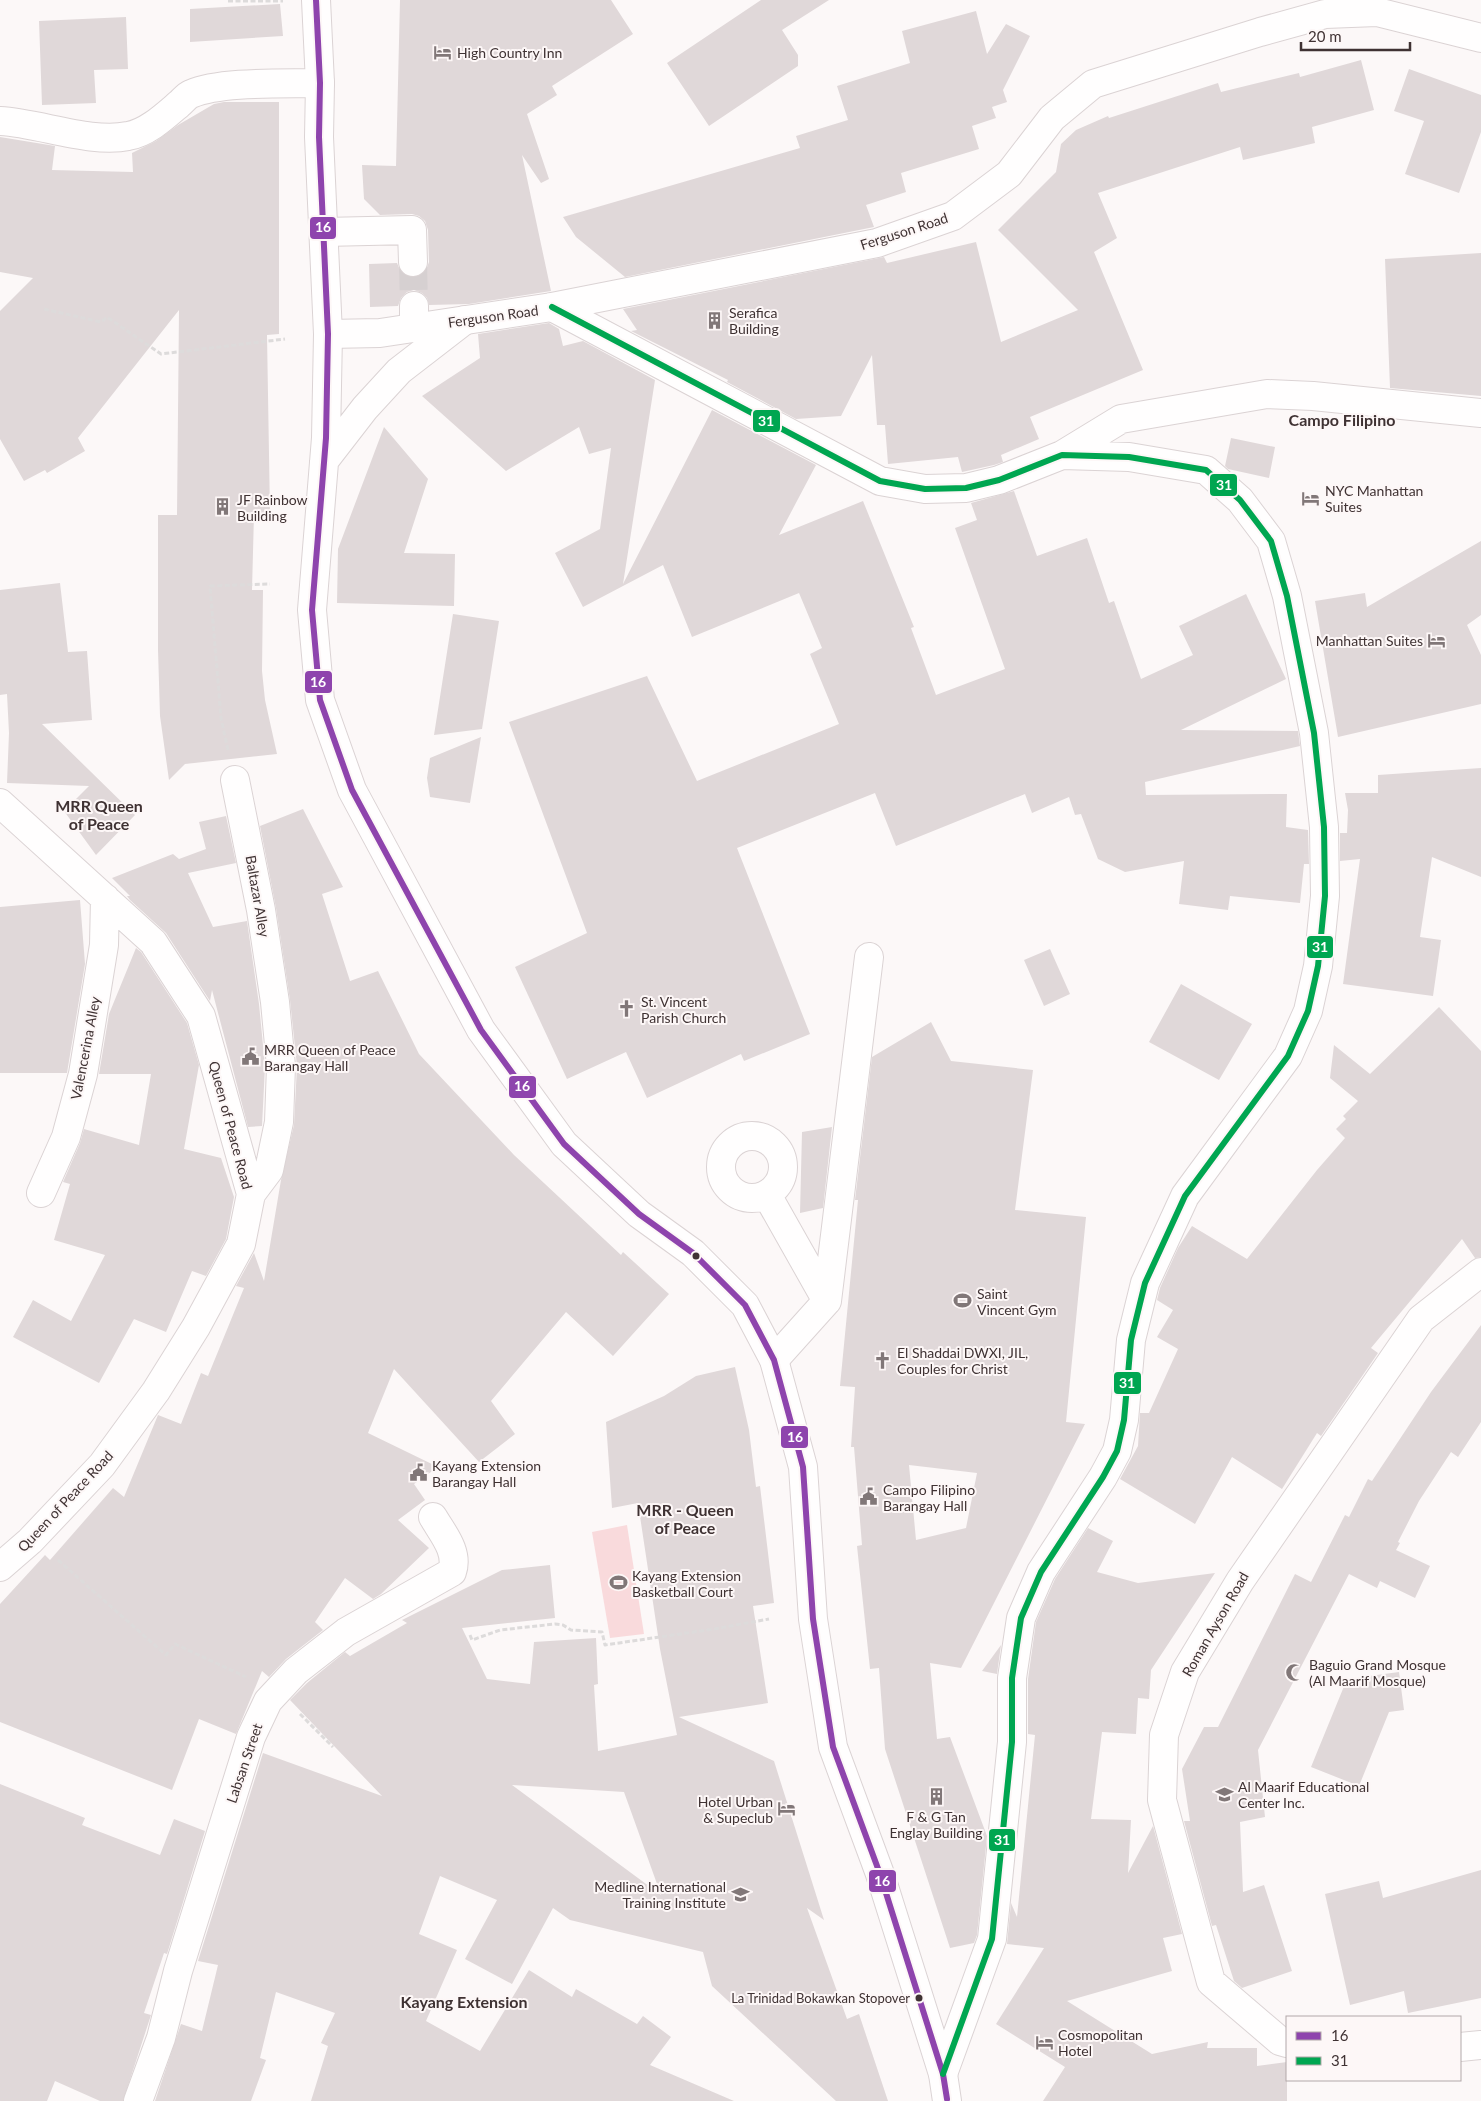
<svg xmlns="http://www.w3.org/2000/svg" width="1481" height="2101" font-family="Lato,sans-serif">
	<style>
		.green { fill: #f9dadc }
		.building { fill: #e0d8d9; fill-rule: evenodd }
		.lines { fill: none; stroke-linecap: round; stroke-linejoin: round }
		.minor-tunnel { stroke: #d6d0d1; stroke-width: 28; stroke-dasharray: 28 14; stroke-linecap: butt }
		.minor-casing { stroke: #dbd3d4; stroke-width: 30 }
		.major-casing { stroke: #dbd3d4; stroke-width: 30 }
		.highway-casing { stroke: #dbd3d4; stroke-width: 30 }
		.path { stroke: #dddbdb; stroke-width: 3; stroke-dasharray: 5 2.5; stroke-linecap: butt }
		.minor { stroke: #fffefe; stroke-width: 28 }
		.major { stroke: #fffefe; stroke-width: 28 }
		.highway { stroke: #fffefe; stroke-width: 28 }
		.bus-1-casing { stroke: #fdf7f7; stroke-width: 10 }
		.bus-2-casing { stroke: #fdf7f7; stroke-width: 10 }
		.bus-1 { stroke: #8e44ad; stroke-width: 6 }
		.bus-2 { stroke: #00a651; stroke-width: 6 }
		.bus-dot { fill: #3f3233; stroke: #fdf7f7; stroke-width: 2 }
		.labels { text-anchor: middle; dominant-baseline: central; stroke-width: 4; stroke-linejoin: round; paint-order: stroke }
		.bus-label { font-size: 13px; fill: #3f3233; stroke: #fdf7f7; text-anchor: end }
		.poi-label { font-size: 14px; fill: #3f3233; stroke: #fdf7f7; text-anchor: start }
		.street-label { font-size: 14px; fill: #3f3233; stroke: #fdf7f7 }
		.quarter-label { font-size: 16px; font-weight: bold; fill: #3f3233; stroke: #fdf7f7 }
		.line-badge { stroke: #fdf7f7; stroke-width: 2 }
		.badge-label { font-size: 14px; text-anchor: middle; font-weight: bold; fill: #fff }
	</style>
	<rect width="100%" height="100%" fill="#fcf8f8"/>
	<path class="green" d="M627,1525l17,109 -34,4 -18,-106z"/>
	<path class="building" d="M400,0h211l22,34 -81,52 5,9 -30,19 22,65 -8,4 -19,-28 29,136 -82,13 -40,1 -2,-7 -5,-5 -8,-3 -7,2 -6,6 -3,8 -28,1 -1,-43 28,-1 3,7 5,5 9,3 8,-3 4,-5 3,-8 -1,-32 -3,-9 -6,-5 -7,-2 -32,1 -16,-16 -2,-34 34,1z
		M761,0h68l-47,30 16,25v11l-89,60 -42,-63z
		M280,4l3,32 -93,6v-33z
		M976,11l11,43 19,-30 24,12 -27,54 4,12 -15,5 4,11 -24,8 7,23 -78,24 5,19 -40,13 8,22 -249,50 -49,-40 -13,-20 237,-69 -4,-12 52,-16 -11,-34 73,-23 -8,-32z
		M126,17l2,52 -34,1 2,33 -54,2 -3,-84z
		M1361,60l13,50 -62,17 3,16 -72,17 -3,-13 -142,46 19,45 -23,14 49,118 -113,47 9,22 -38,16 2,7 -9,3 -32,7 -4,-15 -70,7 -3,-39h-8l-5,-70 -31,61 -45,3 -69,-37 1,-2 -97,-49 6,-1 -14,-21 261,-52 3,6 89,-21 25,100 77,-32 -80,-80 58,-58 5,-28 15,-14 32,-14 1,2 109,-35 3,9 78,-19 1,4z
		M1409,69l72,26v37l-22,61 -54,-19 19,-53 -30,-10z
		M224,102h55v232l-12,1 3,178 -16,1 -2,76h11l-1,81 3,29 12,54 -92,10 -16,16 -9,-64 -2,-66v-135h19l2,-205 -101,128 7,13 -38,22 -2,-3 -21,11 -24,-42v-128l33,-33 -33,-6v-135l55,9 -3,24 81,2 -1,-19 24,-12 22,-16 36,-21z
		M1481,253v143l-91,-8 -5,-129z
		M549,323l10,6 4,17 20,-5 72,39 -32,204 89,-174 104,55 -37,70 84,-34 51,126 -3,1 25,67 69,-26 -50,-141 22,-8 -6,-17 43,-12 23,65 50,-18 22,65 5,-2 27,78 52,-24 -14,-29 67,-32 40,85 -105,51 117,1 2,15 -155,36 1,13 141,-1 -1,33 22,3 1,34h-5l-4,39 -70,-7 -2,14 -49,-6 5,-43 -59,11 -27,-13 -17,-45 -6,1 -6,-18 -37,16 -7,-19 -129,52 -21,-53 -138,55 73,186 -66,27 -3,-7 -94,44 -21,-46 -59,27 -52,-112 72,-34 -78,-211 138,-46 50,105 142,-57 -29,-70 12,-6 -23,-55 -107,44 -29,-72 -80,42 -28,-54 45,-24 11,-81 -22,6 -10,-27 -73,44 -84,-75 58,-38 -2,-24z
		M384,427l44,52 -24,74 51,1 -1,52 -117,-3 1,-54z
		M1231,438l44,9 -6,31 -41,-9 -3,-3z
		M1481,541v74l-14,10 14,30v49l-143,33 -23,-136 50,-8 2,14z
		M60,583l8,69 19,-1 5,69 -50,4 93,91 -39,40 -32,-44 25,-25 -82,-3 2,-50 -2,-39 -7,1v-105z
		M453,614l46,7 -17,108 -48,6z
		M481,737l-11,66 -40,-6 -3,-19 3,-20z
		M1481,768v109l-49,-20 -12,80 21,3 -8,56 -90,-12 17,-125 -20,2v-28h7l1,-23 -3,-17h33v-18z
		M303,809l40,78 -21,7 28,87 28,-10 41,83 95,101 107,100 2,-3 46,42 -56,62 -47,-44 -75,89 24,33 -36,28 -85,-93 -26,64 70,34 -24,17 11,16 -27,20 31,28 -48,46 -8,5 -28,-21 -30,44 8,8 -37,29 -17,18 -7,-6 -26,63 -37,-15 -27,71 -172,-68v-118l45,-49 5,5 63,-72 11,9 34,-82 23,9 20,-51 7,3 36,-88 -8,-2 18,-33 10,28 17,-101 13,-55 3,-59 -7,-66 -14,-92 -16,-82z
		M226,816l10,47 -48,10 25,54 34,-6 12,83 6,62 -3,60 -14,1 -36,-137 -2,11 -44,-68 -36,-33 -3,-4h3l-18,-18 61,-24 6,5 27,-10 -7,-27z
		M80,900l5,64 -18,109h-67v-166z
		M136,948l5,4 46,71 12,42 -15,84 37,9 13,39 -8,42 -20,37 -14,-5 -26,61 -32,-13 -35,64 -86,-46 20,-37 38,21 34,-66 -51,-15 16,-56 -7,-2 17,-39 4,-14 55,16 12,-71h-52l10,-60z
		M1050,949l20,45 -26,12 -20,-46z
		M1181,984l71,40 -33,56 -70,-38z
		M1439,1007l42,44v206l-6,1 -13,-19 -91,109 7,5 -57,83 -4,-3 -35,56 -50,-32 -37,67 -75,-45 18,-33 2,-33h9l29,-64 -21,-12 16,-27 -16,-10 3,-12 18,-40 14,-22 55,33 70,-89 28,-32 -9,-9 10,-10 -3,-3 15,-15 -28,-23 4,-33 36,29z
		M931,1022l20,39 82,9 -18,140 71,7 -20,205 19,2 -124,244 -31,-5 7,76 13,-2 37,99 -10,99 -3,8 -24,5 -65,-199 -6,-81 -9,1 -13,-123 5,-1 -8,-98h-3l4,-60 -15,-1 18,-186h-3l17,-143zM909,1465l68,8 -11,55 -50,12z
		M832,1127l-9,81 -23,5 2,-81z
		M1481,1325v97l-23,35 -7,-5 -32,49 -21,41 2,1 -4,7 34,16 -15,32 -35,-17 -3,7 -28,-14 -91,176 7,67 -25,5 3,70 21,-7 28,86 -50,17 -8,-7 -18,-56 -4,1 -28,-105h6l-8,-52 22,-42h14l77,-153 16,8 34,-67 4,2 19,-38 4,2 59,-89z
		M735,1367l14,63 7,57 4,-1 14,117 -21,3 15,97 -89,14 95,44 50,159 -17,-12 40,111 12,-5 29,87h-52l-124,-115 -9,-34 -133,-32 -17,-12 -41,76 -47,-25 32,-59 -57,-24 -21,58 38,16 -31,71 54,30 49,-81 43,27 4,-8 61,35 6,-8 28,21 -21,28 84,36h-423l17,-55 -7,-3 14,-30 -59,-21 -16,66 6,2 -15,41h-96l26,-77 21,7 16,-66 -20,-4 65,-208 119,43 -92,-96 17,-17 38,-31 5,4 57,-33 -5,-3 100,-50 48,-5 5,53 -93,10 25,51 43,5 4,-42 62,-4 2,46 -4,1 4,66 79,-16 -17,-86 -22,-146 -26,5 -6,-86 58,-26 32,-20zM512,1785l112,7 37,103z
		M1088,1528l25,13 -16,31 41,11 77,-10 -64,97 -2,29 -11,-1 -2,36 -34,-2 -11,87 40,1 -3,53 25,-47 29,108 -19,4 9,33 -105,30 85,53 56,-12 -1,6h50v18l30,-4v39h-244l22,-34 -69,-43 48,-76 -37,-4 4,-41 6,14 18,-182 -7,-1v-55l8,-57 19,-43z
		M1001,1645l-4,29 -15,-3z
		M1399,1672l5,38 -15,2 -30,74 -48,-19 36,-88z
		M0,1784l85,34 -3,7 78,30 14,-36 31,12 -38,123 -3,-1 -20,60 7,2 -28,86h-23l-45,-20 -8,20h-47z
		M1481,1870v128l-73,15 -4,-22 -54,14 -25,-111 54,-13 4,17z"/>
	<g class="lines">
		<path class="minor-tunnel" d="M413,262l1,44"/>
		<defs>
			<path id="minor" d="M0,121c39,2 92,23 128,15 19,-3 37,-20 51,-32 4,-3 7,-8 12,-10 30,-13 95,-10 129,-11
				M324,232l88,-2 1,32
				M414,306v22
				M552,307l328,174 45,8 41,-1 33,-8 63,-25 67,2 77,13 34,30 31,41 16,55 27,137 10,94 1,69 -7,70 -10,45 -20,45 -103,140 -40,87 -14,57 -7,80 -7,31 -14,26 -62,95 -20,46 -9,60v64l-20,197 -49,135
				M1062,455l59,-36 146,-25 46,2 168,17
				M235,780l26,130 14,92 6,64 -2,56 -10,48 -18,24
				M0,803l153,139 48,74 50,178 -10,50 -45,83 -40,64 -54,74 -72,76 -30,26
				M721 1167a31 31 0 1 1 62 0a31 31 0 1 1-62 0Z
				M41,1193l25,-56 17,-63 21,-129 1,-47
				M767,1195l60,106
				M774,1360l53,-59 42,-344
				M1287,2043l-7,-2 -69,-59 -49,-182 2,-65 21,-63 55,-91 181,-262 60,-47
				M1460,2047l21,-2
				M138,2101l23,-63 17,-67 73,-234 17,-36 28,-30 50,-39 106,-60c7,-20 -9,-38 -19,-55"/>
			<path id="major" d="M328,334l52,-1 172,-26 325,-64 76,-27 56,-42 43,-56 41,-34 167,-52 65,-18 52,-2 104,26"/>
			<path id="highway" d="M316,0l4,83 -1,54 9,197 -2,104 -14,172 8,90 32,90 129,240 83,114 75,70 54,39 52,52 29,55 29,107 10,152 20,128 47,127 63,200 4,27
				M324,461l41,-53 34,-37 66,-51"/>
		</defs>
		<use href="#minor" class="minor-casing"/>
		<use href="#major" class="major-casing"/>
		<use href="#highway" class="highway-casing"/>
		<path class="path" d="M228,1h55
			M44,309l57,13 6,-5 54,37 124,-15
			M228,750l-7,-32 -11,-132 60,-2
			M58,1560l108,95 9,-11 71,33
			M470,1635l2,5 28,-10 55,-6 8,1 8,5 31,2 3,13 109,-16 55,-10
			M300,1714l33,33"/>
		<use href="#minor" class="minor"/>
		<use href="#major" class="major"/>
		<use href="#highway" class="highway"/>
		<defs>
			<path id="bus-1" d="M316,0l4,83 -1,54 9,197 -2,104 -14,172 8,90 32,90 129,240 83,114 75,70 54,39 52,52 29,55 29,107 10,152 20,128 47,127 63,200 4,25"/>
			<path id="bus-2" d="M552,307l328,174 45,8 41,-1 33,-8 63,-25 67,2 77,13 34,30 31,41 16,55 27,137 10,94 1,69 -7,70 -10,45 -20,45 -103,140 -40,87 -14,57 -7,80 -7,31 -14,26 -62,95 -20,46 -9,60v64l-20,197 -49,135"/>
		</defs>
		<use href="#bus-1" class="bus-1-casing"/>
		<use href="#bus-2" class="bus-2-casing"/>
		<use href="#bus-1" class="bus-1"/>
		<use href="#bus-2" class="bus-2"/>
	</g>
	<defs>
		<symbol id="hotel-bare" viewBox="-9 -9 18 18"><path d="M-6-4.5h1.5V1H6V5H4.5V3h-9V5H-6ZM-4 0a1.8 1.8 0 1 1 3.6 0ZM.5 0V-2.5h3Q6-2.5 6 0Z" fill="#817778" stroke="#fdf7f7" stroke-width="2.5" paint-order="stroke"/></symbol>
		<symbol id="building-bare" viewBox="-9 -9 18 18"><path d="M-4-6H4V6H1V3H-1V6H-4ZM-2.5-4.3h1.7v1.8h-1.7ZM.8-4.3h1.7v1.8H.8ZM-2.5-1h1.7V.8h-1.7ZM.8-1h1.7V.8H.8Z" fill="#817778" stroke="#fdf7f7" stroke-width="2.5" paint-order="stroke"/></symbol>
		<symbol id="church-bare" viewBox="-9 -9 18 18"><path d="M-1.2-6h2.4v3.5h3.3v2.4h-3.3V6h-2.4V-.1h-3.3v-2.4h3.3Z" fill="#817778" stroke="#fdf7f7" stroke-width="2.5" paint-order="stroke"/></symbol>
		<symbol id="civic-bare" viewBox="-9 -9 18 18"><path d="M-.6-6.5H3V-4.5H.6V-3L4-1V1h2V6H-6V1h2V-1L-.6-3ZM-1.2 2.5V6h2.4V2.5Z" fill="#817778" stroke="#fdf7f7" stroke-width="2.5" paint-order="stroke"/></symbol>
		<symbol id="stadium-bare" viewBox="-9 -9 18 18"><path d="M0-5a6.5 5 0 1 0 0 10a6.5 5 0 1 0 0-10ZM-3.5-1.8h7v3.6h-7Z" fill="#817778" stroke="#fdf7f7" stroke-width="2.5" paint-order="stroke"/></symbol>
		<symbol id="mosque-bare" viewBox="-9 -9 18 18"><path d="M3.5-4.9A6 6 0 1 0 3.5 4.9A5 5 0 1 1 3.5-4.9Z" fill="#817778" stroke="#fdf7f7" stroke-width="2.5" paint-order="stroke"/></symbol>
		<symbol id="school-bare" viewBox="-9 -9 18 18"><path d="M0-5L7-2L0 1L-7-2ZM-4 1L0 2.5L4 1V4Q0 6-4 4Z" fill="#817778" stroke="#fdf7f7" stroke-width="2.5" paint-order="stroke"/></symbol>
		<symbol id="university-bare" viewBox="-9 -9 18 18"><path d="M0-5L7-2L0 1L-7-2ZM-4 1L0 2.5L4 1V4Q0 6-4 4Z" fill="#817778" stroke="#fdf7f7" stroke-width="2.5" paint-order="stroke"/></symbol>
	</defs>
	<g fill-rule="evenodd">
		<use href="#hotel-bare" x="430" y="40" width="25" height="25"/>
		<use href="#building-bare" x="702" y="308" width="25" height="25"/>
		<use href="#hotel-bare" x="1298" y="486" width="25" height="25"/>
		<use href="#building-bare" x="210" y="494" width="25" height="25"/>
		<use href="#hotel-bare" x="1424" y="628" width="25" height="25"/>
		<use href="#church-bare" x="614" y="996" width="25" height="25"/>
		<use href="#civic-bare" x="238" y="1044" width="25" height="25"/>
		<use href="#stadium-bare" x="950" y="1288" width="25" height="25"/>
		<use href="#church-bare" x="870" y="1348" width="25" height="25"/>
		<use href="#civic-bare" x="406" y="1460" width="25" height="25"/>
		<use href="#civic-bare" x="856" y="1484" width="25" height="25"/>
		<use href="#stadium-bare" x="606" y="1570" width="25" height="25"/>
		<use href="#mosque-bare" x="1282" y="1660" width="25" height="25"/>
		<use href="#school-bare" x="1212" y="1782" width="25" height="25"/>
		<use href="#building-bare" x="924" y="1784" width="25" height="25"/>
		<use href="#hotel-bare" x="774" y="1796" width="25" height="25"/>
		<use href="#university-bare" x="728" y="1882" width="25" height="25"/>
		<use href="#hotel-bare" x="1032" y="2030" width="25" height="25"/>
	</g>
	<g class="bus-dot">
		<circle cx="696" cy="1256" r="4.5"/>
		<circle cx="919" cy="1998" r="4.5"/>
	</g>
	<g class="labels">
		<g class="bus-label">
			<text x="910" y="1998">La Trinidad Bokawkan Stopover</text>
		</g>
		<g class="poi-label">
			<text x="457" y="52">High Country Inn</text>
			<text x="729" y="312">Serafica<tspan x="729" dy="16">Building</tspan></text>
			<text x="1325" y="490">NYC Manhattan<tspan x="1325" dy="16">Suites</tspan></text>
			<text x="237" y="499">JF Rainbow<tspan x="237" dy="16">Building</tspan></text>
			<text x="1423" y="640" text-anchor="end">Manhattan Suites</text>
			<text x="641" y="1001">St. Vincent<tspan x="641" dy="16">Parish Church</tspan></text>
			<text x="264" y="1049">MRR Queen of Peace<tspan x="264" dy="16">Barangay Hall</tspan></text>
			<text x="977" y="1293">Saint<tspan x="977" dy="16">Vincent Gym</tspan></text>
			<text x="897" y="1352">El Shaddai DWXI, JIL,<tspan x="897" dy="16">Couples for Christ</tspan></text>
			<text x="432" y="1465">Kayang Extension<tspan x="432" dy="16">Barangay Hall</tspan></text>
			<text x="883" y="1489">Campo Filipino<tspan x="883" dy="16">Barangay Hall</tspan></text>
			<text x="632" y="1575">Kayang Extension<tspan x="632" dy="16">Basketball Court</tspan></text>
			<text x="1309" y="1664">Baguio Grand Mosque<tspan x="1309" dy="16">(Al Maarif Mosque)</tspan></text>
			<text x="1238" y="1786">Al Maarif Educational<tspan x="1238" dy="16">Center Inc.</tspan></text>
			<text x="773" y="1801" text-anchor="end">Hotel Urban<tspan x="773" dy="16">&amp; Supeclub</tspan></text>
			<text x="936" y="1816" text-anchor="middle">F &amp; G Tan<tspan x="936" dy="16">Englay Building</tspan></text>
			<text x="726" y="1886" text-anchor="end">Medline International<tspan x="726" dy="16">Training Institute</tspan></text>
			<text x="1058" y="2034">Cosmopolitan<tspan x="1058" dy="16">Hotel</tspan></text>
		</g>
		<g class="street-label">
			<text transform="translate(904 231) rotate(-18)">Ferguson Road</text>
			<text transform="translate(493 316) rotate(-8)">Ferguson Road</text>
			<text transform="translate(258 896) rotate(80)">Baltazar Alley</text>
			<text transform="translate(85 1048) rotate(-79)">Valencerina Alley</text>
			<text transform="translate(231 1125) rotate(75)">Queen of Peace Road</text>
			<text transform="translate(65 1501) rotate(-47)">Queen of Peace Road</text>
			<text transform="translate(1215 1624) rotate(-60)">Roman Ayson Road</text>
			<text transform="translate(244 1763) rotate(-71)">Labsan Street</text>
		</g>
		<g class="quarter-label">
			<text x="1342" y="419">Campo Filipino</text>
			<text x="99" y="805">MRR Queen<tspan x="99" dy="18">of Peace</tspan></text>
			<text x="685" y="1509">MRR - Queen<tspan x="685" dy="18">of Peace</tspan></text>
			<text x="464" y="2001">Kayang Extension</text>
		</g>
	</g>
	<g class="line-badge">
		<rect x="309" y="216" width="28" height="24" rx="5" fill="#8e44ad"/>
		<rect x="752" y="409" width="29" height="24" rx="5" fill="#00a651"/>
		<rect x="1209" y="473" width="29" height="24" rx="5" fill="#00a651"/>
		<rect x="304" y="670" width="29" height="24" rx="5" fill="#8e44ad"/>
		<rect x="1306" y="935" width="28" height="24" rx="5" fill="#00a651"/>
		<rect x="508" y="1075" width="29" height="24" rx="5" fill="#8e44ad"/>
		<rect x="1113" y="1371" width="29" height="24" rx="5" fill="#00a651"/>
		<rect x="780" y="1425" width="29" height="24" rx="5" fill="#8e44ad"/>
		<rect x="988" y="1828" width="28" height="24" rx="5" fill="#00a651"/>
		<rect x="868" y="1869" width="29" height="24" rx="5" fill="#8e44ad"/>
	</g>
	<g class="badge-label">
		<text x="323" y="232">16</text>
		<text x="766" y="426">31</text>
		<text x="1224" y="490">31</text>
		<text x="318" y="687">16</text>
		<text x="1320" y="952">31</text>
		<text x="522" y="1091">16</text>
		<text x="1127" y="1388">31</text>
		<text x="795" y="1442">16</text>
		<text x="1002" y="1845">31</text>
		<text x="882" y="1886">16</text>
	</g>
	<rect x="1286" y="2016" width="175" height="65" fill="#fdf7f7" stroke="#b1a8a9"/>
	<rect x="1296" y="2032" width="25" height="8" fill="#8e44ad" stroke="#b1a8a9"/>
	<text x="1331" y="2041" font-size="15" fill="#3f3233">16</text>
	<rect x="1296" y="2057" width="25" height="8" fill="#00a651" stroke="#b1a8a9"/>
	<text x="1331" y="2066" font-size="15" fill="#3f3233">31</text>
	<path d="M1301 42v8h109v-8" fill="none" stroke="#3f3233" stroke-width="2.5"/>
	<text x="1308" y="42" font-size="15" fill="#3f3233" stroke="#fdf7f7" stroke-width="4" paint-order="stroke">20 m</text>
</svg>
